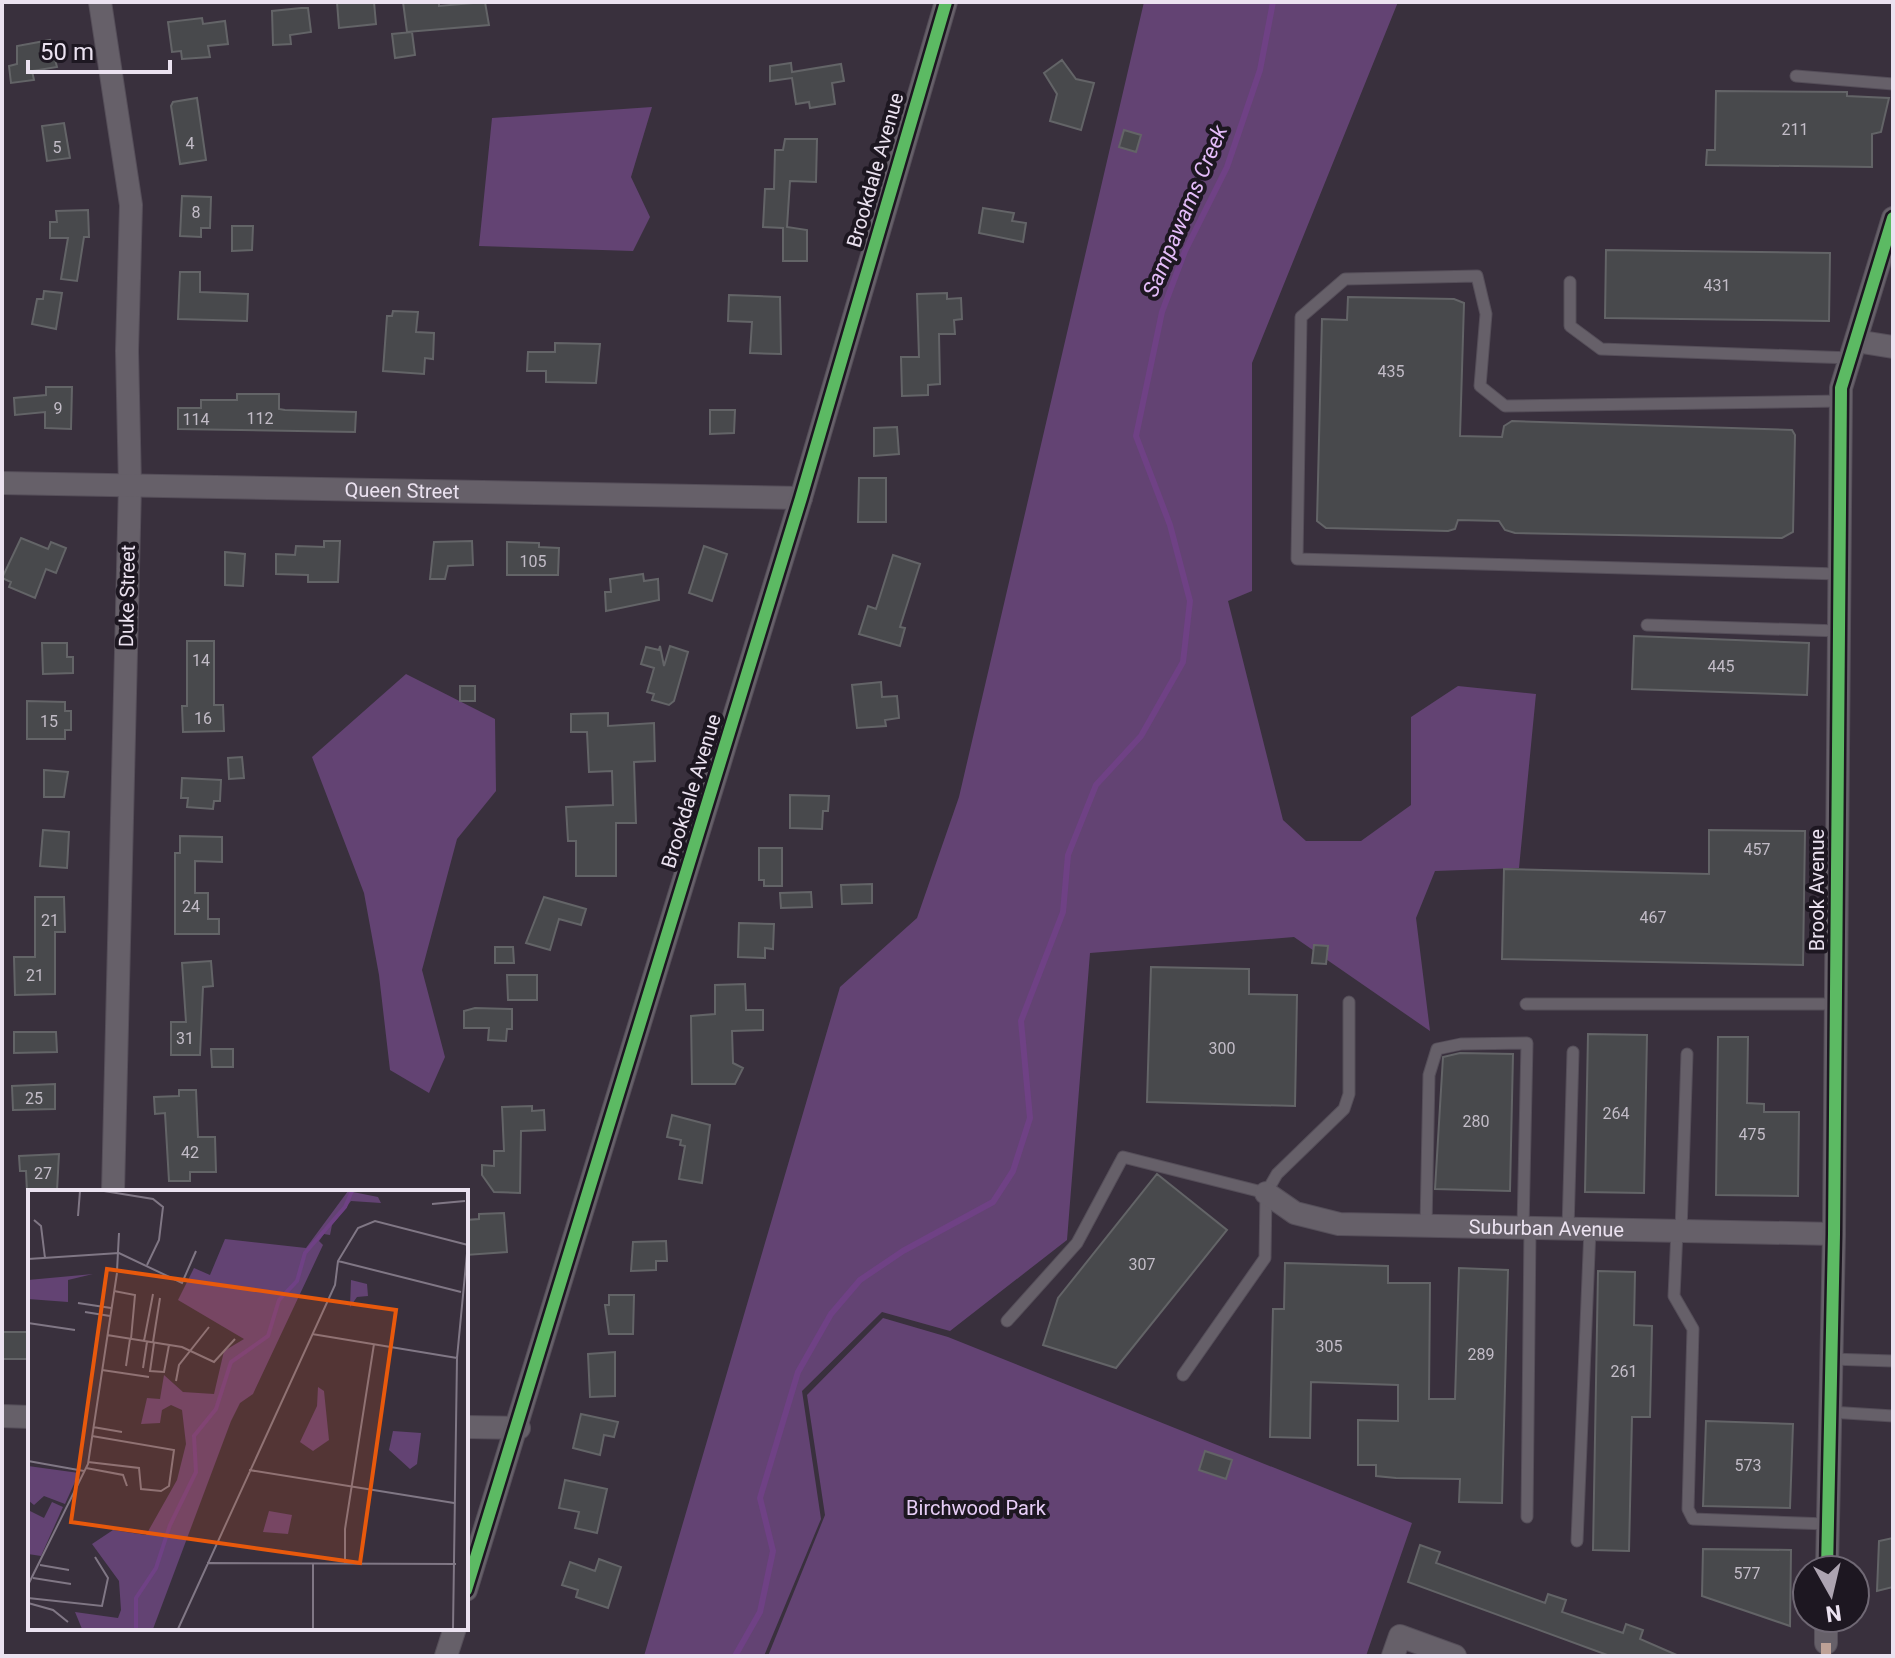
<svg xmlns="http://www.w3.org/2000/svg" width="1895" height="1658" font-family="Roboto,sans-serif">
	<style>
		.green { fill: #634373 }
		.lines { fill: none; stroke-linecap: round; stroke-linejoin: round }
		.stream { stroke: #6f4185; stroke-width: 6 }
		.building { fill: #48494c; stroke: #636467; stroke-width: 2 }
		.service-casing { stroke: #554e59; stroke-width: 13 }
		.minor-casing { stroke: #554e59; stroke-width: 24 }
		.service { stroke: #666069; stroke-width: 11 }
		.minor { stroke: #666069; stroke-width: 22 }
		.quiet { stroke: #bda197; stroke-width: 10; stroke-dasharray: 20 10; stroke-linecap: butt }
		.cycleway-casing { stroke: #1d1721; stroke-width: 17 }
		.cycleway { stroke: #5cba63; stroke-width: 12 }
		.labels { text-anchor: middle; dominant-baseline: central; stroke-width: 8; stroke-linejoin: round; paint-order: stroke }
		.number-label { font-size: 16px; fill: #c2bcc7 }
		.street-label { font-size: 20px; fill: #ebe2f0; stroke: #1d1721 }
		.park-label { font-size: 20px; fill: #e8cef7; stroke: #1d1721 }
		.water-label { font-size: 22px; font-style: italic; fill: #e4bcf9; stroke: #1d1721 }
		.inset-river { fill: none; stroke: #6f4185; stroke-width: 4 }
		.inset-road { fill: none; stroke: #807785; stroke-width: 2 }
		.view { fill: #e8590c; fill-opacity: 0.15; stroke: #e8590c; stroke-width: 4 }
		.inset-edge { fill: none; stroke: #ebe2f0; stroke-width: 4 }
	</style>
	<rect width="100%" height="100%" fill="#39303d"/>
	<path class="green" d="M1144,2h254l-146,361v228l-24,10 55,219 23,21h55l50,-36v-88l47,-31 78,8 -17,174 -84,3 -19,47 14,113 -136,-94 -204,16 -23,287 -117,91 -68,-19 -80,79 19,128 -57,137h-120l196,-669 77,-69 42,-121z
		M652,107l-21,70 19,40 -17,34 -154,-5 13,-128z
		M406,674l89,45 1,72 -39,48 -35,131 23,87 -16,36 -39,-23 -11,-95 -15,-82 -52,-136z
		M883,1318l65,19 464,186 -46,133h-598l57,-141 -18,-120z"/>
	<g class="lines">
		<path class="stream" d="M735,1656l25,-44 13,-61 -13,-53 38,-126 33,-58 29,-34 43,-29 90,-49 20,-31 17,-53 -9,-97 42,-109 5,-57 28,-70 45,-49 42,-74 7,-61 -20,-76 -34,-89 26,-124 23,-61 42,-84 33,-97 13,-68"/>
	</g>
	<path class="building" d="M337,2h37l2,22 -37,4z
		M403,2h36v4l46,-4 4,23 -82,7z
		M301,8h7l3,24 -21,3 1,9 -18,1 -1,-34z
		M202,18l1,6 22,-3 3,23 -20,2 2,11 -28,2 -1,-8 -9,1 -4,-30z
		M412,32l3,23 -20,3 -3,-24z
		M50,40l7,27 -25,4 2,9 -23,3 -2,-17 8,-2v-18z
		M1062,60l14,19 18,4 -13,47 -31,-9 7,-27 -13,-21z
		M791,63l1,9 49,-8 3,17 -12,2 3,21 -25,4 -1,-6 -13,2 -4,-26 -22,3v-15z
		M1716,91l131,1v4l42,2 -8,34 -9,2v33l-166,-2 1,-15h8z
		M197,98l9,62 -26,4 -9,-58 2,-4z
		M64,123l6,35 -23,3 -5,-35z
		M1124,130l17,5 -5,17 -17,-5z
		M785,139h32l-1,43 -26,-1 -3,46 20,3v31h-24v-33l-20,-1 2,-38h9l1,-39h8z
		M182,196l29,1 -1,31h-9v9l-21,-1z
		M983,208l31,5 -2,8 14,2 -3,19 -44,-9z
		M88,210l1,27h-5l-7,44 -16,-2 7,-41h-18v-16h7l-1,-11z
		M232,226h21l-1,24 -20,1z
		M1606,250l224,3 -1,68 -224,-3z
		M180,272h20v20l48,2 -1,27 -69,-2z
		M44,291l18,2 -6,36 -24,-5 5,-25h6z
		M947,293v6l14,-1 1,21 -8,1 1,14h-16l1,50 -12,1v10l-26,1 -1,-39h18l-2,-63z
		M729,295l51,2 1,57 -31,-1 2,-31 -24,-1z
		M1348,297l106,2 10,4 -4,133 42,1 2,-11 8,-5 280,9 3,5 -2,97 -11,6 -267,-5 -10,-3 -6,-9 -41,-1 -3,9 -7,2 -122,-3 -9,-7 5,-202 25,1z
		M393,311l25,1 -2,20 18,1 -1,26 -8,-1 -1,16 -41,-3 4,-55h5z
		M555,343l45,1 -4,39 -50,-1v-11h-19l1,-19h27z
		M46,387h26l-1,42 -26,-1v-16l-30,3 -1,-17 32,-3z
		M237,394h42v15l6,1 71,2 -1,20 -177,-3v-21h23v-8h36z
		M710,410h25l-1,23 -24,1z
		M897,427l2,27 -25,2v-28z
		M859,478h27v44h-28z
		M21,538l27,11 3,-7 15,6 -10,25 -10,-4 -11,29 -26,-11 2,-5 -9,-4z
		M324,541h16l-2,41h-30v-7l-32,-1v-20l19,1 1,-9 28,1z
		M472,541l1,24 -25,1 -3,13h-15l4,-37z
		M507,542l32,1v4l20,1 -1,27h-51z
		M704,546l23,8 -15,47 -23,-8z
		M225,552l20,2 -2,32 -18,-1z
		M893,555l27,9 -20,63 5,1 -5,18 -41,-12 9,-28 8,3z
		M643,574l1,7 14,-2 1,21 -53,11 -1,-19h6l-1,-13z
		M1634,636l175,7 -2,52 -175,-6z
		M187,641h27v64h9l1,26 -41,1 -1,-26h5z
		M42,643h25v14h6v16l-30,1z
		M660,646l4,20 6,-20 18,6 -14,49 -5,4 -17,-5 2,-6 -7,-2 7,-24 -13,-4 5,-17 13,3z
		M881,682l1,15 15,-1 2,22 -14,2 1,6 -29,2 -5,-43z
		M460,686h15v15h-15z
		M27,701l38,1v9h6v19h-6v9h-38z
		M608,713v13l46,-3 1,38 -21,1 2,61h-20v53h-40v-35h-8l-2,-34 47,-2 -1,-34 -23,1 -2,-40h-16v-18z
		M242,757l2,21 -15,1 -1,-21z
		M44,770l24,2 -4,25h-20z
		M182,778l39,2 -1,21h-6l-1,8 -26,-2 1,-9h-7z
		M790,795l39,1 -1,15h-5l-1,18 -32,-1z
		M43,830l26,2 -2,36 -27,-2z
		M1709,830l96,1 -2,134 -301,-6 2,-90 205,5z
		M180,836l42,1v25l-27,-1v32h13v26h11v15h-44v-81h5z
		M759,848h23v38h-18v-6h-5z
		M872,884v19l-30,1 -1,-19z
		M811,892l1,15 -31,1 -1,-15z
		M35,897h29l1,35h-10v62l-40,1 -1,-38h21z
		M544,897l42,12 -5,16 -22,-6 -9,31 -24,-7z
		M739,923l35,1 -1,25 -8,-1v10l-27,-1z
		M1314,945l14,1 -2,18 -14,-1z
		M495,947h18l1,16h-19z
		M211,961l2,25 -10,1 -3,68h-29v-33h15l-4,-59z
		M1151,967l98,2v25l48,1 -2,111 -148,-4z
		M507,975h30v25h-29z
		M745,984l1,26h17v20l-31,1 1,32 10,5 -8,16h-43l-1,-68 24,-2v-29z
		M475,1008l37,1v20h-5l-1,12 -18,-1 1,-12h-25v-17z
		M14,1032h42l1,20 -43,1z
		M1588,1034l59,1 -3,158 -59,-1z
		M1718,1037h30l-1,66 17,1v8h35l-1,84 -82,-1z
		M211,1049h22v18h-21z
		M1460,1053l53,1 -3,137 -75,-2 8,-132z
		M55,1084v25l-42,1 -1,-24z
		M179,1090h17l2,47h17l1,35h-26v9h-21l-4,-68 -10,1 -1,-17 25,-1z
		M532,1106v5l12,-1 1,20 -24,1 -1,62 -26,-1 -12,-17v-10l12,1v-15h10l-2,-44z
		M672,1115l38,10 -8,58 -23,-4 6,-33 -5,-1 1,-5 -14,-3z
		M59,1154l-2,36 -30,2 -1,-21h-6l-1,-15z
		M1157,1174l70,56 -111,138 -73,-23 15,-47z
		M504,1213l3,39 -41,3v-35l13,-1v-5z
		M666,1241l1,20h-11v9l-25,1 2,-29z
		M1285,1263l103,3v17h42l-1,116h26l4,-131 49,2 -6,233 -43,-1 1,-23 -64,-1 -20,-2v-11h-18v-45l40,1v-36l-87,-3 -1,56 -40,-1 3,-128h11z
		M1598,1271l37,1 -1,53 18,1 -2,91h-18l-3,134 -36,-1z
		M609,1295h25l-1,39h-24l-4,-29h4z
		M2,1332h28v27h-28z
		M615,1352v44l-25,1 -2,-43z
		M581,1414l37,8 -4,15 -10,-2 -4,20 -27,-7z
		M1706,1421l87,3 -3,84 -87,-2z
		M1205,1451l27,9 -6,19 -27,-9z
		M565,1480l42,9 -10,44 -22,-5 4,-16 -20,-4z
		M1893,1538v49l-16,4 2,-50z
		M1420,1545l20,7 -4,11 109,40 3,-9 18,6 -4,12 61,21 3,-9 17,6 -3,9 39,17h-69l-202,-74z
		M1703,1549l88,1 -1,76 -88,-30z
		M599,1559l22,8 -13,41 -32,-11 2,-7 -16,-5 8,-23 25,9z"/>
	<g class="lines">
		<defs>
			<path id="service" d="M1796,76l97,8
				M1570,282v44l31,23 250,9
				M1839,574l-542,-15 4,-242 44,-38 132,-3 9,38 -6,72 25,20 336,-5
				M1647,625l192,6
				M1526,1004h310
				M1426,1226l3,-151 8,-26 24,-5 66,-1 -4,185
				M1568,1229l5,-177
				M1677,1231l-3,65 19,33 -5,180 5,10 134,5
				M1681,1231l6,-177
				M1007,1321l70,-78 46,-86 143,36
				M1831,1359l62,2
				M1183,1375l82,-117 1,-65 11,-19 67,-65 5,-15v-92
				M1830,1412l63,4
				M1527,1517l3,-289
				M1577,1541l13,-312"/>
			<g id="minor">
				<path d="M100,2l31,203 -4,146 3,135 -17,706"/>
				<path d="M1856,341l37,6"/>
				<path id="s1" d="M2,483l799,15"/>
				<path id="s2" d="M1266,1193l29,20 44,11 495,10"/>
				<path d="M2,1416l28,1"/>
				<path d="M466,1427l53,1"/>
				<path d="M1827,1570l7,-336 7,-846 52,-170"/>
				<path d="M466,1590l335,-1092 145,-496"/>
				<path d="M1826,1643v-25"/>
				<path d="M446,1656l9,-28"/>
				<path d="M1393,1656l7,-20 55,20"/>
			</g>
		</defs>
		<use href="#service" class="service-casing"/>
		<use href="#minor" class="minor-casing"/>
		<use href="#service" class="service"/>
		<use href="#minor" class="minor"/>
		<path class="quiet" d="M1826,1643v12"/>
		<defs>
			<path id="cycleway" d="M1827,1570l7,-336 7,-846 52,-170
				M466,1590l335,-1092 145,-496"/>
		</defs>
		<use href="#cycleway" class="cycleway-casing"/>
		<use href="#cycleway" class="cycleway"/>
	</g>
	<g class="labels">
		<g class="number-label">
			<text x="1795" y="129">211</text>
			<text x="190" y="143">4</text>
			<text x="57" y="147">5</text>
			<text x="196" y="212">8</text>
			<text x="1717" y="285">431</text>
			<text x="1391" y="371">435</text>
			<text x="58" y="408">9</text>
			<text x="260" y="418">112</text>
			<text x="196" y="419">114</text>
			<text x="533" y="561">105</text>
			<text x="201" y="660">14</text>
			<text x="1721" y="666">445</text>
			<text x="203" y="718">16</text>
			<text x="49" y="721">15</text>
			<text x="1757" y="849">457</text>
			<text x="191" y="906">24</text>
			<text x="1653" y="917">467</text>
			<text x="50" y="920">21</text>
			<text x="35" y="975">21</text>
			<text x="185" y="1038">31</text>
			<text x="1222" y="1048">300</text>
			<text x="34" y="1098">25</text>
			<text x="1616" y="1113">264</text>
			<text x="1476" y="1121">280</text>
			<text x="1752" y="1134">475</text>
			<text x="190" y="1152">42</text>
			<text x="43" y="1173">27</text>
			<text x="1142" y="1264">307</text>
			<text x="1329" y="1346">305</text>
			<text x="1481" y="1354">289</text>
			<text x="1624" y="1371">261</text>
			<text x="1748" y="1465">573</text>
			<text x="1747" y="1573">577</text>
		</g>
		<g class="street-label">
			<text transform="translate(875 170) rotate(-74)">Brookdale Avenue</text>
			<text stroke="none"><textPath href="#s1" startOffset="400">Queen Street</textPath></text>
			<text transform="translate(127 596) rotate(-89)">Duke Street</text>
			<text transform="translate(691 791) rotate(-73)">Brookdale Avenue</text>
			<text transform="translate(1817 890) rotate(-90)">Brook Avenue</text>
			<text stroke="none"><textPath href="#s2" startOffset="288">Suburban Avenue</textPath></text>
		</g>
		<g class="park-label">
			<text x="976" y="1508">Birchwood Park</text>
		</g>
		<g class="water-label">
			<text transform="translate(1185 211) rotate(-67)">Sampawams Creek</text>
		</g>
	</g>
	<g transform="translate(28 1190)">
		<rect width="440" height="440" fill="#39303d"/>
		<path d="M320,1l30,6 3,6 -30,-2 -19,24 -2,10 -6,-1 -5,7 4,4 -70,149 -13,9 -9,18 -78,208h-71l-7,-17 43,6 3,-8 -2,-29 -27,-37 21,-14 33,5 31,-55 9,-36 -4,-34 -11,-5 -9,5 -2,13 -19,1 6,-26 13,1 4,-24 19,17 31,2 10,-43 20,-12 -66,-39 16,-32 16,7 15,-36 81,9zM65,84l-25,6v22l-40,-3v-19zM323,90l16,4 1,12 -11,1 -7,10zM290,197l6,4 5,49 -16,11 -13,-9 17,-36zM365,241l28,2 -4,31 -7,5 -21,-19zM0,276l51,7 -14,31 -21,-8 -10,9 -5,-4zM24,312l11,5 -22,49 -13,-2v-44l16,8zM241,321l23,4 -4,19 -25,-2z" fill="#634373"/>
		<path class="inset-river" d="M108,439v-31l20,-30 14,-43 26,-53 -2,-36 22,-27 15,-47 37,-26 11,-36 18,-19 8,-28 40,-46 7,-16"/>
		<path class="inset-road" d="M76,1l49,8 10,8 -4,33 -12,25M404,14l33,-3M50,26l2,-25M6,30l7,6 4,32M0,69l91,-6 63,30 14,-32M310,71l123,31M89,81l2,-38M86,101l21,4 -4,44M50,113l33,5M57,122l25,4M0,133l47,7M284,144l145,24M79,145l75,12 32,15 21,-23M116,151l9,-47M125,152l7,-44M126,153l-4,28 14,1 5,-27M98,176l4,-27M115,178l4,-26M74,180l47,7M148,191l3,-16 30,-38M65,237l29,5M0,271l56,10M60,272l51,6 2,21 20,2 8,-5 5,-36 -82,-14M58,278l37,7 4,11M221,280l205,33M179,373l249,1M317,373v-34l29,-185M12,375l29,5M5,388l38,6M0,395l60,-121 29,-191M0,408l74,8 6,-28 -13,-21M0,413l25,7 15,12M150,439l157,-344 3,-24 20,-33 17,-7 93,24M285,439v-66M425,439l4,-271 11,-115"/>
		<path class="view" d="M79,79l289,41 -36,253 -289,-41z"/>
		<rect width="440" height="440" class="inset-edge"/>
	</g>
	<rect width="1895" height="1658" fill="none" stroke="#ebe2f0" stroke-width="8"/>
	<g transform="translate(1831 1594) rotate(172)"><circle r="38" fill="#1d1721" stroke="#6f6874" stroke-width="2"/>
	<path d="M0-6L14 30L0 20L-14 30Z" fill="#ada4b1"/>
	<text y="-12" font-size="22" font-weight="bold" text-anchor="middle" fill="#ebe2f0">N</text>
	</g>
	<path d="M28 60v12h142v-12" fill="none" stroke="#ebe2f0" stroke-width="4"/>
	<text x="40" y="60" font-size="24" fill="#ebe2f0" stroke="#1d1721" stroke-width="6" paint-order="stroke">50 m</text>
</svg>
